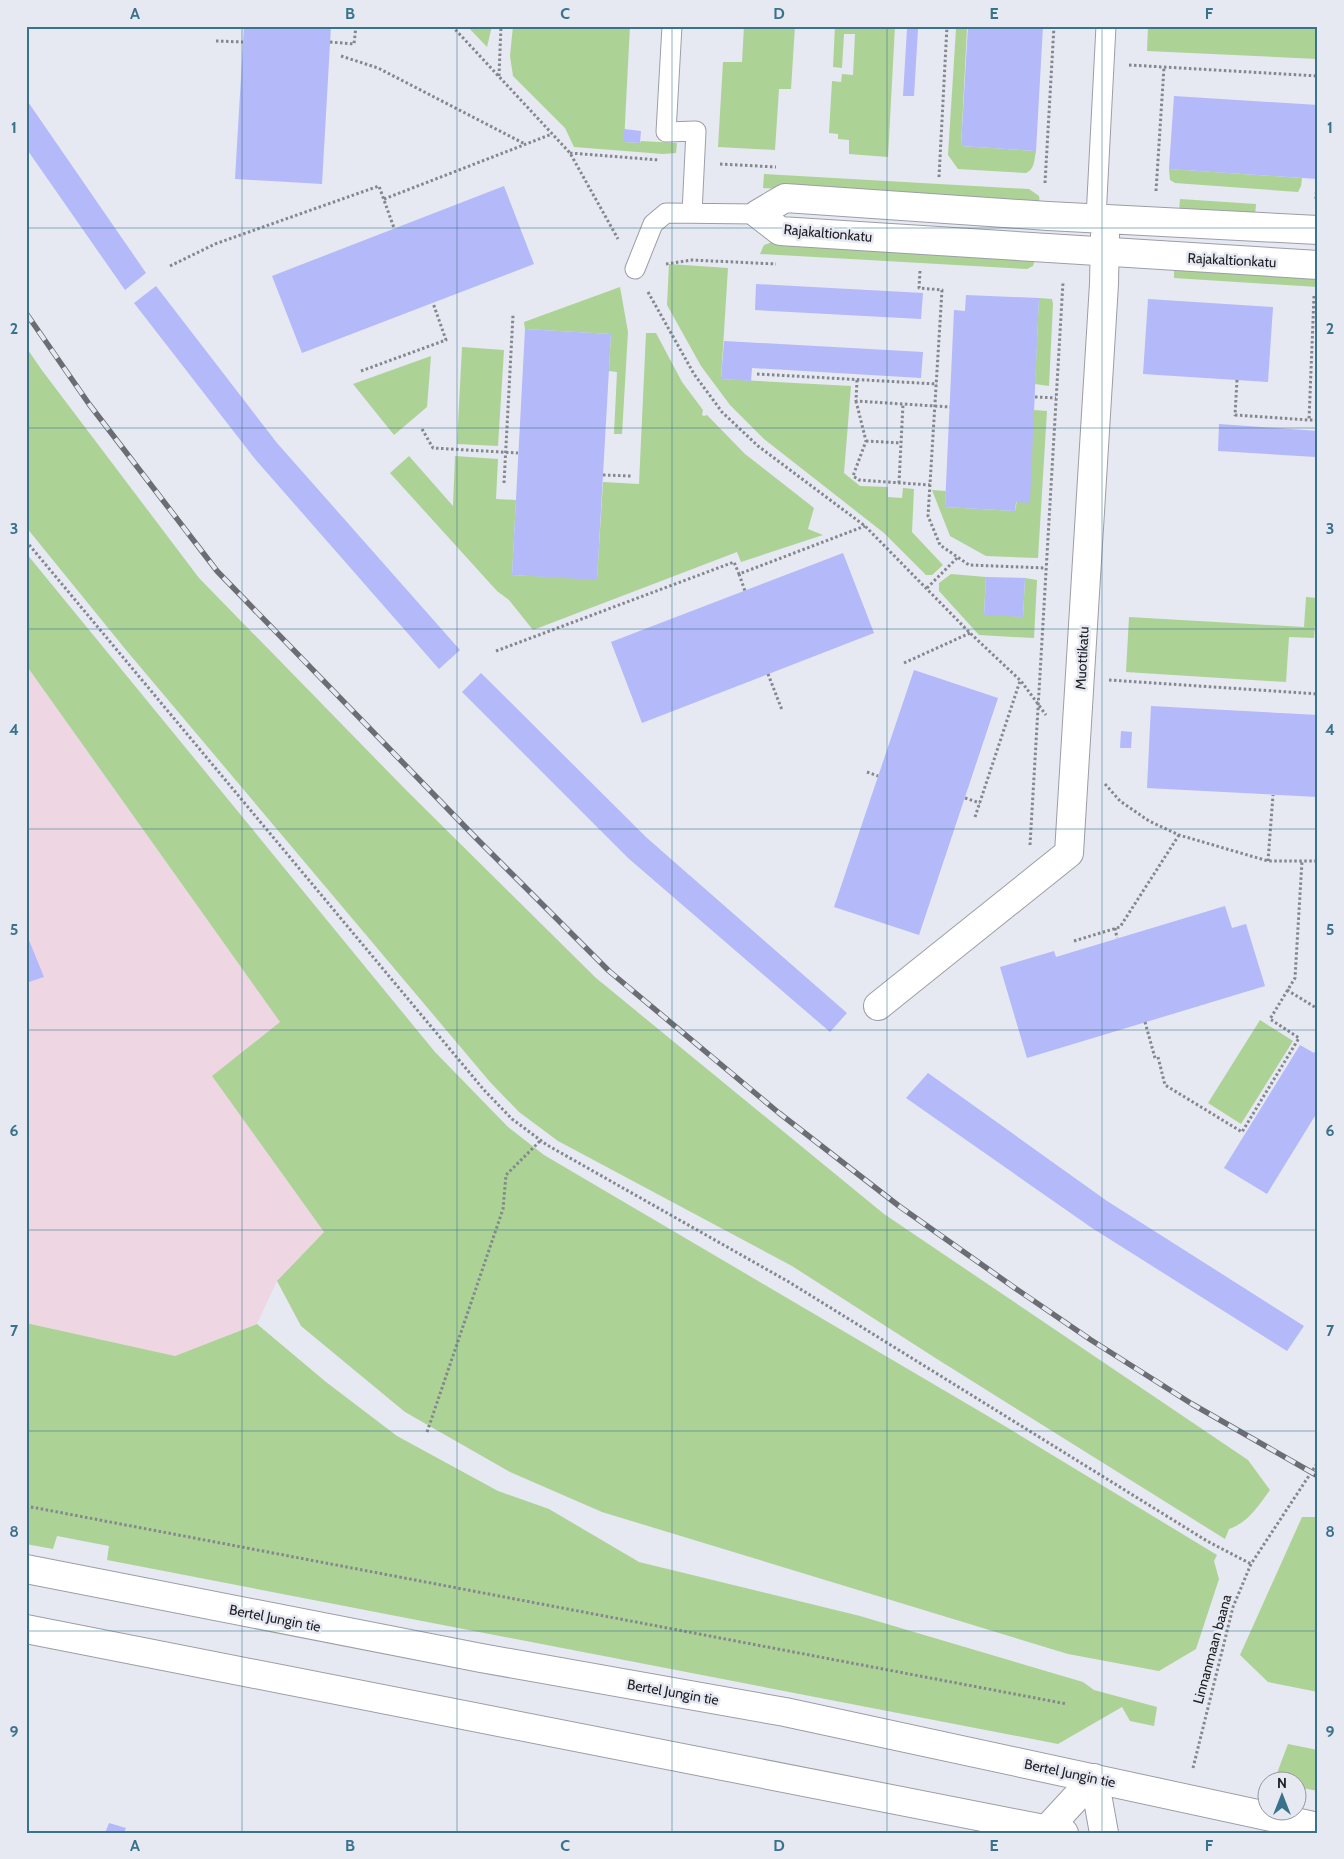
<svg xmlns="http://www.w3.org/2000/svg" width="1344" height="1859" font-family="Cabin,sans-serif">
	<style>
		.industrial { fill: #eed7e3 }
		.green { fill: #add295 }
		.building { fill: #b3b9f9 }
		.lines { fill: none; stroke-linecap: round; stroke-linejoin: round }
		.service-casing { stroke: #9c9ea7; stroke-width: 21 }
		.minor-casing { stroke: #9c9ea7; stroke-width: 30 }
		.secondary-casing { stroke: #9c9ea7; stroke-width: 30 }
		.path { stroke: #85878e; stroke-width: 3; stroke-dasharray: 2.5 2.5; stroke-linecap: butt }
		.service { stroke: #fff; stroke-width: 19 }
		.minor { stroke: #fff; stroke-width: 28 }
		.secondary { stroke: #fff; stroke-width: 28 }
		.rail-casing { stroke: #6b6d73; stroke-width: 5.5 }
		.rail { stroke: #e6e8f2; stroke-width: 4; stroke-dasharray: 11; stroke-linecap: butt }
		.grid { fill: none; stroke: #38728b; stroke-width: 1; stroke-opacity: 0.55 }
		.labels { text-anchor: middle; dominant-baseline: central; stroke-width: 5; stroke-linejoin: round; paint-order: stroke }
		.street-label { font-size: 14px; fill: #202125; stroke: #e6e8f2 }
		.neatline { fill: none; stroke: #38728b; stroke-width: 2 }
		.grid-label { font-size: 16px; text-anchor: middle; font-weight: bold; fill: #38728b }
	</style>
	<rect width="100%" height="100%" fill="#e6e8f2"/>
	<path class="industrial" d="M26,665l254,357 -68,54 112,156 -47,49 -20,43 -82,32 -149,-33z"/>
	<path class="green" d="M467,26h25l-5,21z
		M513,26h117l-6,116 16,1 1,-2 36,2 -1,10 -13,1 -89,-7 -9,-19 -52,-52 -3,-20z
		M744,26h51l-4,63h-12l-4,61 -57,-3 5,-85h19z
		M835,26h60l-7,131 -39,-3v-14l-11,-1v-5l-9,-1 3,-52 9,1 1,-8 11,1 2,-41h-11l-2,34 -9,-1z
		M1148,26h170v33l-171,-8z
		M956,29h11l-6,117 75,5c-2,9 -1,18 -10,22l-68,-4 -10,-14z
		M1169,169l133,9 -1,8 -3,6 -123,-9 -5,-3z
		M764,174l265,15 10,7 1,8 -277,-16z
		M1180,199l76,5 -1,13 -76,-5z
		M775,241l261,15 -3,10 -6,3 -267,-15 4,-9z
		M669,264l59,4 -7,111 130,7 -7,87 16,13 28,1v10l14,1 1,-10 11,1 -2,43 31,33 -11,10h-6l-42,-42 -120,-94 -34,-34 -29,-39 -34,-61z
		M1174,265l144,8v14l-144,-9z
		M620,287l8,45 -6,102h-8l3,-62 -8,-1 2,-37 -86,-5 -1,-7z
		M1039,298l13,1 1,5 -4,82 -14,-2z
		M646,333h10l26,49 21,28 -1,5 2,1 3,-1 38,39 69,54 -6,21 15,6 -82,27 -4,-10 -204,78 -24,-30 -12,-9 -107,-118 19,-17 44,50 2,-50 43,3 -2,40 20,1 -4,75 85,4 6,-97 36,2z
		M26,347l15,22 158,209 207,212 190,188 288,236 364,246 22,30c-12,16 -21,32 -41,39l-4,10 -288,-180 -145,-93 -234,-125 -39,-29 -29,-30 -364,-432 -100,-123z
		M462,347l42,3 -6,96 -41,-2z
		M431,356l-4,51 -33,28 -41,-51z
		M1034,410l13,1 -9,147 -52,-2 -36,-20 -18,-46 14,1 -1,16 70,4z
		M26,553l409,499 73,75 36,28 459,270 214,130 -3,6 5,18 -23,70 -37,22 -91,-17 -466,-142 -92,-40 -105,-60 -104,-86 -24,-45 47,-49 -112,-156 68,-54 -254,-357z
		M951,574l35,3 -2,37 39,3 2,-39 12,2 -3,58 -55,-3 -40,-44v-8z
		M1306,597l11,1 -3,40 -25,-1 -3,45 -160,-10 3,-55 175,10z
		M1260,1020l33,21 -52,83 -33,-21z
		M26,1323l149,33 82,-32 69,58 71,54 101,55 51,18 90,53 221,54 223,66 11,8 63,17 -3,19 -24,-5 -8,-14 -64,37 -951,-184 2,-14 -52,-10 -4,13 -27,-5z
		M1302,1517h16v175l-50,-10 -28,-27z
		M1288,1744l30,6v41l-21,-4 -1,-5 -22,-1z"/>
	<path class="building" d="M244,26h87l-9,158 -87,-5z
		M968,26h75l-7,125 -75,-5z
		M907,29h11l-4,67h-11z
		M1174,96l144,9v74l-149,-10z
		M26,99l120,174 -21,17 -99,-142z
		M624,129l17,2 -1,12 -16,-1z
		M504,186l30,78 -232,89 -30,-77z
		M756,284l167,9 -2,26 -166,-9z
		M156,286l121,157 183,207 -21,19 -184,-210 -121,-156z
		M966,295l73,3 -9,205 -14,-1 -1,9 -70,-4 9,-197 11,1z
		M1148,299l125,8 -5,75 -125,-8z
		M525,329l86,5 -14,246 -85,-5z
		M724,341l199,11 -2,26 -169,-10 -1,13 -30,-2z
		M1219,424l99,7 -2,26 -98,-6z
		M843,553l31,80 -232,90 -31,-81z
		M986,577l39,1 -2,39 -39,-2z
		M914,670l84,28 -79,237 -85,-28z
		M481,673l166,165 200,175 -17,19 -202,-174 -166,-166z
		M1151,706l167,9v82l-171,-9z
		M1121,731l11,1 -1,16h-11z
		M1225,906l7,22 14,-4 19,62 -238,72 -27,-91 54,-16 2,6z
		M26,933l18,44 -18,6z
		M1300,1045l14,8 4,-6v64l-51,83 -43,-26z
		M928,1073l179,128 197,125 -17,25 -195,-123 -186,-130z
		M109,1823l17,5 -2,5h-19z"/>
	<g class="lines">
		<defs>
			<path id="service" d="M672,26l-6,106 30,-1 -4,82
				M1096,218l10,-192
				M635,269l18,-45 13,-11 92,1"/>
			<path id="minor" d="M1318,230l-270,-14 -263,-18 -27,16 22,17 538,34
				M878,1006l191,-153 35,-569 1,-49
				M1094,1778l10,55
				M1047,1833v-4l47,-51"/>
			<path id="secondary" d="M26,1569l455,89 304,54 533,115
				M26,1629l1038,204"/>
		</defs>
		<use href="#service" class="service-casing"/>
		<use href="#minor" class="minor-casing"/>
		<use href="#secondary" class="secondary-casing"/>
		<path class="path" d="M452,26l118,127 48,86
			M216,41l27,1
			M330,42l24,2 2,-18
			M341,56l37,12 147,76
			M1129,65l189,11
			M499,76l2,-50
			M570,153l89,7
			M720,164l56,3
			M939,177l8,-151
			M1045,183l9,-157
			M1156,191l8,-124
			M384,199l168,-65
			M1316,199l1,-20
			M666,264l26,-4 84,4
			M170,266l45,-22 164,-58 15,42
			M920,271l-1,17 23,2 -14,226 12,29 29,20 77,3
			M648,292l46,82 28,38 36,34 107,80 105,107 51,48 25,34
			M1314,296l-5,124h9
			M361,371l85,-31 -13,-37
			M757,374l180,10
			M857,380l-1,21 94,6
			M1237,380l-2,35 74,5
			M1035,397l21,1
			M856,401l10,40 -13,35 6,4 71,5
			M422,429l11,19 85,5
			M866,441l35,2
			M603,475l28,1
			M504,483l9,-168
			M899,483l4,-79
			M26,541l458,549 28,29 35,26 242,137 418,259 44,23
			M739,574l6,17
			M927,588l31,-31
			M496,651l238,-89 5,12 126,-48
			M904,663l66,-30
			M768,674l14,36
			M1109,680l209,14
			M867,772l11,4
			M1105,784l15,17 29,20 30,14 89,26h50
			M965,798l15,5
			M975,817l45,-136
			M1030,845l33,-563
			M1268,861l5,-66
			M1115,928l2,10
			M1074,941l46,-14 59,-92
			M1287,990l31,19
			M1145,1022l10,36
			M1158,1057l7,28 77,47 57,-94 -29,-19 25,-41 7,-117
			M427,1432l76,-223 3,-34 35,-35
			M26,1506l1041,198
			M1193,1768l40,-161 18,-43 67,-102"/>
		<use href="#service" class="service"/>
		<use href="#minor" class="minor"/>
		<use href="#secondary" class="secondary"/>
		<defs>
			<path id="rail" d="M26,313l63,91 128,167 259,267 133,133 170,142 120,93 113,80 79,54 101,64 126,72"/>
		</defs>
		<use href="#rail" class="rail-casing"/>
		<use href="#rail" class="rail"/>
	</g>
	<path class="grid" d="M242,26v1807M457,26v1807M672,26v1807M887,26v1807M1102,26v1807M26,228h1292M26,428h1292M26,629h1292M26,829h1292M26,1030h1292M26,1230h1292M26,1431h1292M26,1631h1292"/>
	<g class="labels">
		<g class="street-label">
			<text transform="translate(828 233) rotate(5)">Rajakaltionkatu</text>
			<text transform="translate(1232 260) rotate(3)">Rajakaltionkatu</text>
			<text transform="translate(1082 658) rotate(-87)">Muottikatu</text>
			<text transform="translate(275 1618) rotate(11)">Bertel Jungin tie</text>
			<text transform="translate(1212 1649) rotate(-75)">Linnanmaan baana</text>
			<text transform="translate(673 1692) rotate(10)">Bertel Jungin tie</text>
			<text transform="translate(1070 1773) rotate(12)">Bertel Jungin tie</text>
		</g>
	</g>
	<rect width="1344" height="1859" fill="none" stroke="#e6e8f2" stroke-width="55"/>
	<g transform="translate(1282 1796)"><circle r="24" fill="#e6e8f2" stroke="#9798a0"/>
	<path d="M0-4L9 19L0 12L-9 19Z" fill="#38728b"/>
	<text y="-8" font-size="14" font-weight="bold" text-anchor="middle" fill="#202125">N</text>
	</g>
	<rect x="28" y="28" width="1288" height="1804" class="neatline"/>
	<g class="grid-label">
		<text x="135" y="19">A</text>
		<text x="350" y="19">B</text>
		<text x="565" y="19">C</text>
		<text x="779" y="19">D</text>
		<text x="994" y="19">E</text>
		<text x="1209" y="19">F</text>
		<text x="14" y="133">1</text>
		<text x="1330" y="133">1</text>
		<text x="14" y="334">2</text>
		<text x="1330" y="334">2</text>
		<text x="14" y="534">3</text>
		<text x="1330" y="534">3</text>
		<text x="14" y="735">4</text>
		<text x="1330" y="735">4</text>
		<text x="14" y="935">5</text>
		<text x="1330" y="935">5</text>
		<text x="14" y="1136">6</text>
		<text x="1330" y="1136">6</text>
		<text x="14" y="1336">7</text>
		<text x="1330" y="1336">7</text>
		<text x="14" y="1537">8</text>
		<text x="1330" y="1537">8</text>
		<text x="14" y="1737">9</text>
		<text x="1330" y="1737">9</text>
		<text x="135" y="1851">A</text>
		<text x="350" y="1851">B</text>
		<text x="565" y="1851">C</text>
		<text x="779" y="1851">D</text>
		<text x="994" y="1851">E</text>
		<text x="1209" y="1851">F</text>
	</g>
</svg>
